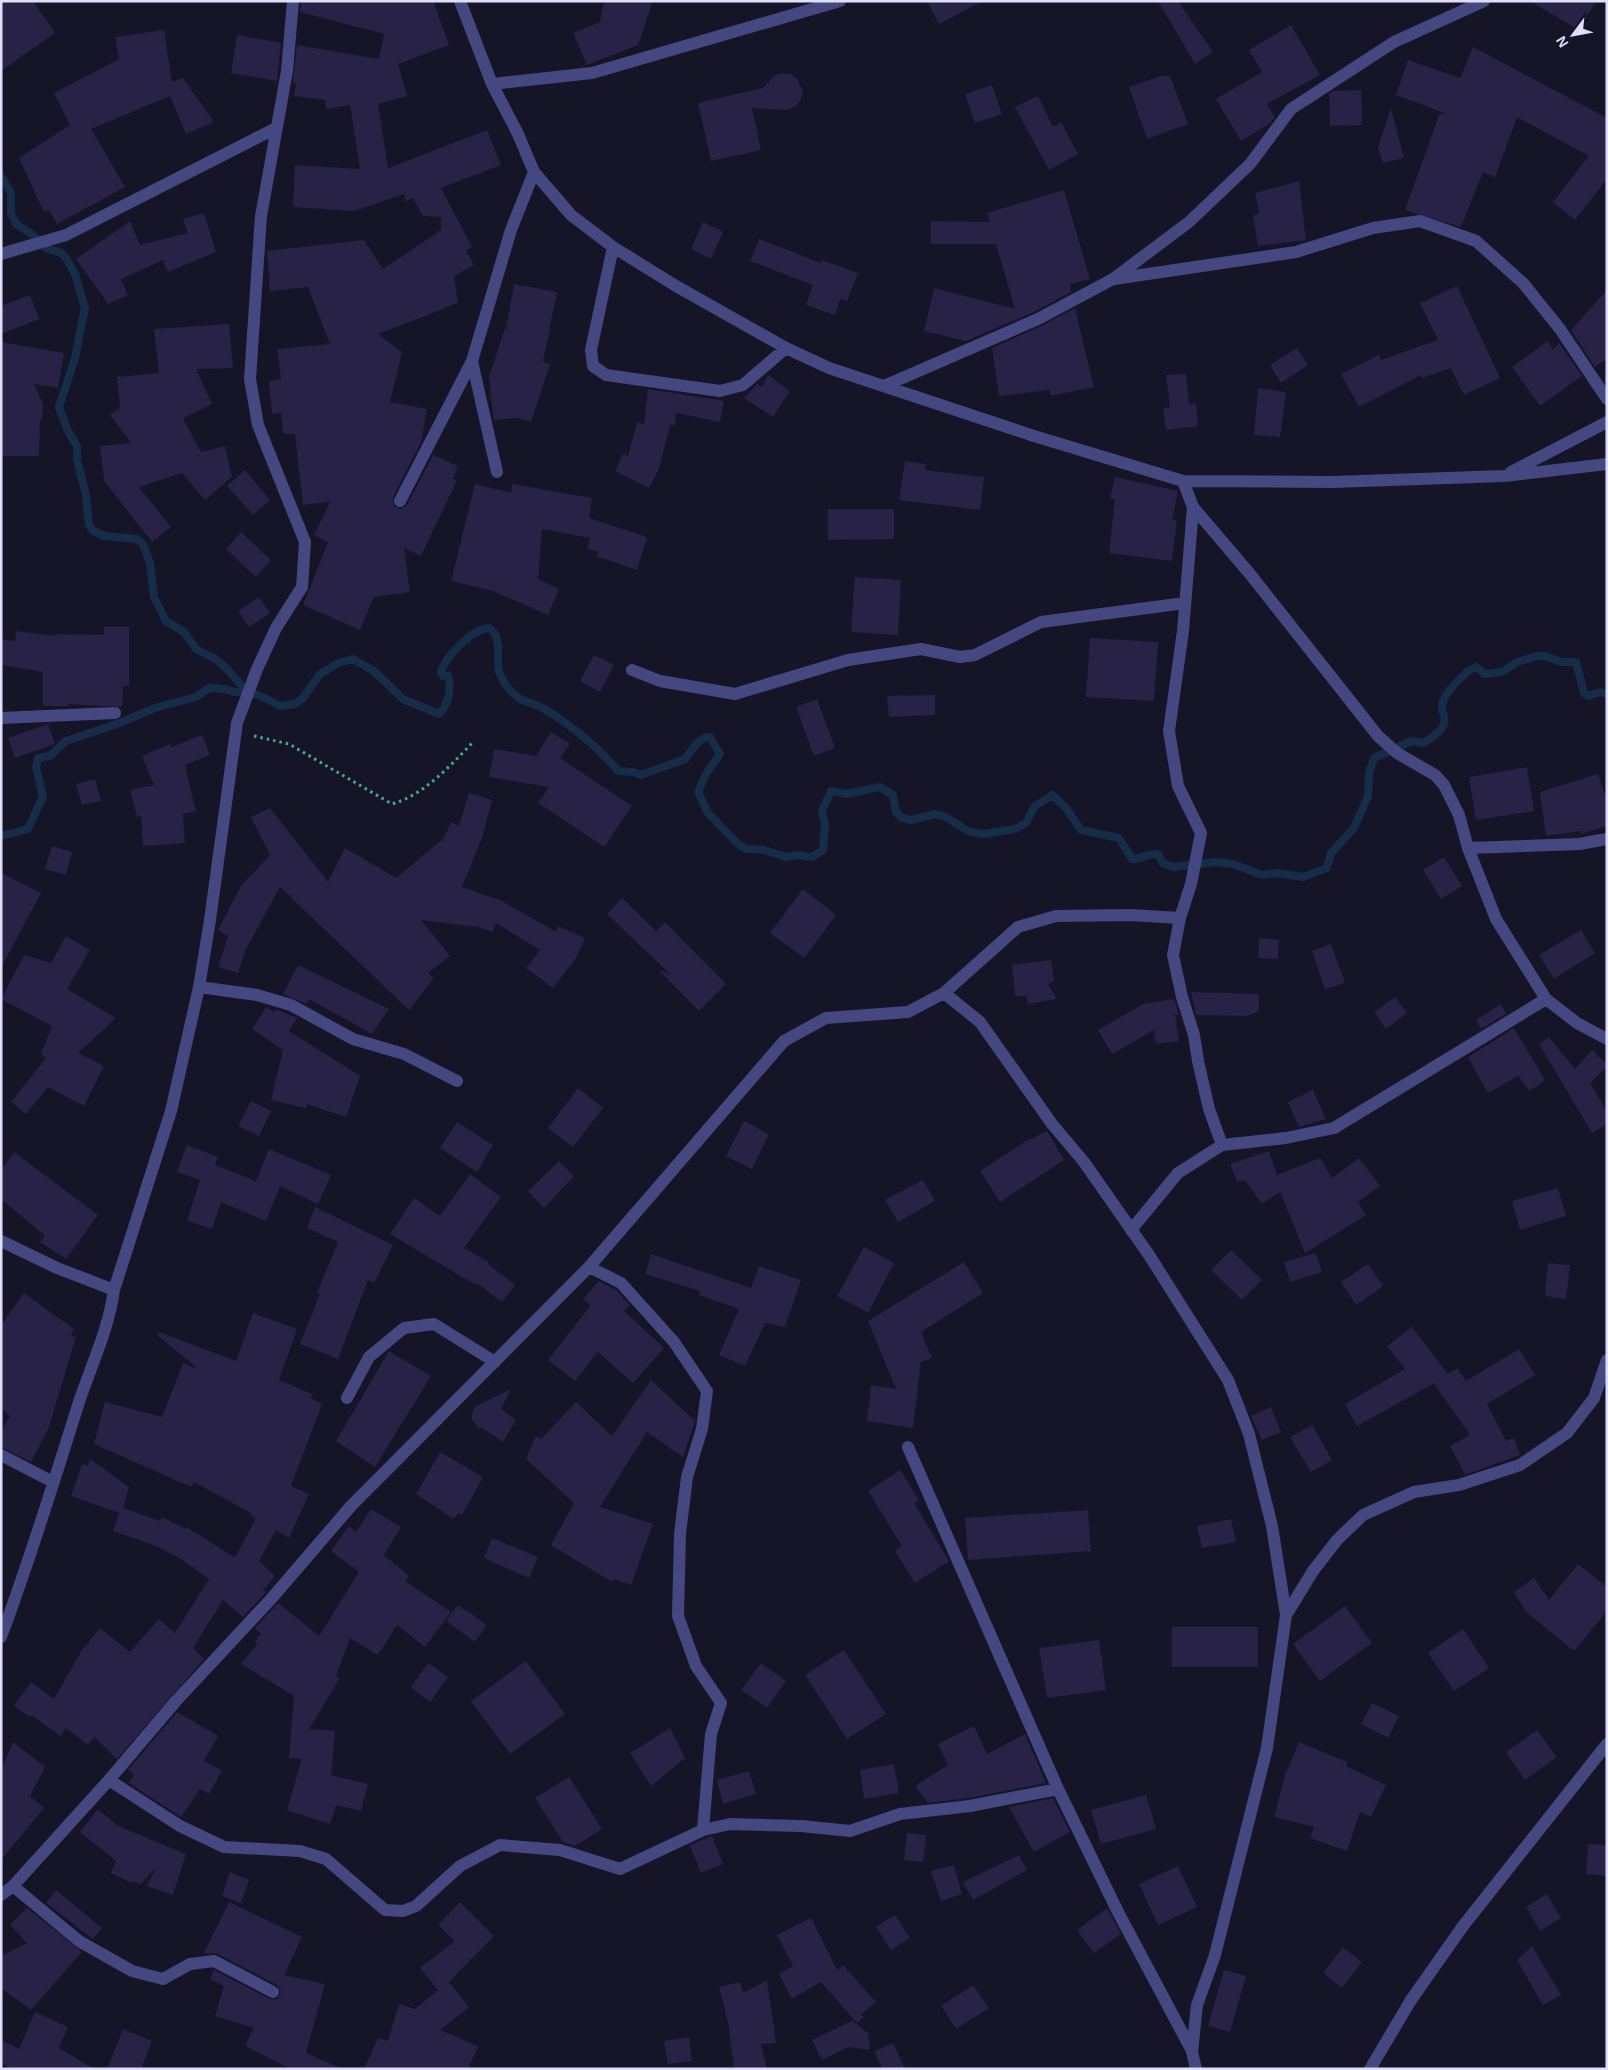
<svg xmlns="http://www.w3.org/2000/svg" width="1608" height="2070" font-family="Arial,sans-serif">
	<style>
		.lines { fill: none; stroke-linecap: round; stroke-linejoin: round }
		.stream { stroke: #162d49; stroke-width: 8 }
		.building { fill: #272246 }
		.path { stroke: #41ac9d; stroke-width: 3; stroke-dasharray: 2.5 4; stroke-linecap: butt }
		.minor { stroke: #454880; stroke-width: 12 }
	</style>
	<rect width="100%" height="100%" fill="#161427"/>
	<g class="lines">
		<path class="stream" d="M1,176l10,17v20l5,11 17,11 13,13 15,5 5,5 9,16 10,34 -10,50 -16,49 9,24 9,15v14l9,35 3,30 4,6 11,5 33,3 6,5 7,19 4,34 12,24 18,11 12,17 18,9 10,8 23,25
			M1,836l27,-7 15,-33 -7,-28 2,-10 12,-2 16,-15 51,-17 38,-16 41,-11 13,-9 16,1 9,3 13,-1 20,8 13,7 15,-2 8,-6 16,-23 19,-12 15,-4 21,12 29,28 36,15c9,-9 13,-25 9,-38h-5l-2,-4c5,-16 31,-43 48,-44 14,8 7,31 10,44 1,4 5,9 7,13 17,22 24,14 42,26 25,16 51,37 70,60l15,1 8,3 44,-16 12,-16 9,-6h4l10,17 -14,20 -8,18 10,21 30,31 8,5 18,1 22,7 13,-2 13,2 11,-7 2,-25 -3,-14 9,-20 15,3 34,-7 13,8 3,17 6,6 9,2 24,-6 11,3 22,14 15,3 32,-5 11,-6 8,-16 18,-12 14,13 15,22 38,8 13,21c9,1 16,-6 26,-5l5,9 10,4 41,-5 19,2 29,11 15,-2 26,4 24,-9 4,-15 23,-25 14,-32 1,-23 5,-15 38,-17 12,2c5,-4 14,-9 18,-15 6,-9 0,-13 0,-22 0,-11 24,-36 34,-39l8,7 18,-2 15,-10 21,-6h7l16,6h15l8,31 4,3 12,-4 7,2"/>
	</g>
	<path class="building" d="M1,1h32l22,32 -54,38z
		M301,1h132l16,44 -51,19 9,32 -29,8 10,64 99,-38 14,35 -60,23 31,59 -6,3 8,15 -20,11 4,27 -80,31 24,18 -12,50 37,7 -6,33 -28,55v8l7,4 7,-4 26,-50 25,11 -5,13 4,1 -36,76 -17,-8 6,44 -36,5 -14,33 -57,-25 25,-63 -14,-7 16,-33 -27,3 -8,-71h-12l-2,-21 -9,1 -3,-33 12,-2 -4,-30 53,-5 -22,-57 -38,4 -3,-40 97,-11 19,29 58,-39v-13l-18,-1 -10,-18 -7,3 -2,-7 -50,17 -61,-4 2,-42 65,4 -10,-64 -24,4 -1,-9 -31,-4 2,-12 -3,-1 4,-38 82,14 5,-25 -84,-22z
		M604,1h49l-15,44 -51,20 -14,-32 27,-11z
		M927,1h56l-44,23z
		M1158,1h20l35,51 -18,12z
		M1530,1h66l-17,29z
		M1291,25l29,50 -53,29 8,13 -6,7 -28,17 -25,-42 46,-27 -13,-22z
		M164,30l8,52 11,-4 31,44 -28,12 -16,-38 -79,33 34,58 -68,37 -8,-14 -5,2 -25,-54 51,-33 -16,-32 65,-34 -4,-22z
		M237,35l44,8 -4,38 -46,-8z
		M1473,47l134,71v61l-32,41 -22,-18 36,-46 -72,-39 -22,60 -12,-5 -22,55 -56,-17 34,-95 6,-2 -49,-18 12,-35 52,18z
		M781,73l9,1 7,4 6,15 -3,8 -5,6 -8,3 -35,-2 9,42 -50,11 -13,-58 65,-15 11,-12z
		M1161,76h9l18,48 -41,15 -18,-52z
		M992,85l10,29 -27,9 -10,-29z
		M1361,90l1,35 -32,1 -1,-32 4,-3z
		M1038,96l15,31 8,-5 17,32 -29,16 -34,-63z
		M1391,108l13,50 -21,5 -5,-16z
		M1299,181l7,59 -48,6 -5,-30 6,-3 -4,-20z
		M1064,190l26,89 -20,5 1,8 -37,20 -68,29 -42,-10 10,-43 81,21 -19,-65h-65v-23l59,1 -3,-9z
		M204,213l12,39 -48,20 -5,-12 -42,19 7,16 -20,9 -32,-45 54,-38 10,24 48,-12 -5,-14z
		M703,222l20,10 -12,27 -20,-10z
		M759,239l62,24 1,-3 36,13 -11,28 -7,-2 -5,16 -29,-10 7,-20 -63,-24z
		M514,284l43,8 -14,70 7,2 -19,58 -13,-4 -24,2 -1,-4 -4,-39 16,-49 1,2z
		M1457,286l43,92 -36,17 -13,-27 -29,10 -1,-3 -62,32 -18,-33 38,-19 2,5 57,-20 -18,-37z
		M1607,290v69l-12,8 -24,-37z
		M30,295l9,24 -38,15v-28z
		M1075,308l19,79 -43,9 -1,-6 -51,6 -7,-48 49,-22z
		M229,324l4,44 -37,1 16,35 -29,14 18,34 24,-6 7,31 -27,23 -23,-27 -43,14 32,40 -19,15 -48,-61 -4,-35 31,-3 -21,-28 10,-7 -3,-31 42,-4 -5,-44z
		M1548,341l5,9 6,-7 23,33 -42,30 -28,-39z
		M1,342l63,11 -6,35 -24,-4 9,20 -1,16h-2l-1,36h-38z
		M1297,348l11,17 -27,18 -11,-18z
		M1186,374l3,30 7,-1 2,23 -32,4 -3,-22 7,-1 -4,-32z
		M768,375l22,16 -17,26 -29,-19 13,-14 5,3z
		M1258,388l28,4 -6,45 -26,-2z
		M648,389l76,12 -4,21 -44,-9 -1,12h-5l-11,44 -10,19 -34,-17 8,-17 5,2 9,-34 7,2z
		M905,461l21,3 -1,6 59,7 -4,33 -81,-10z
		M245,470l25,30 -17,15 -26,-29z
		M1115,477l63,14 -6,29h5l-5,41 -63,-8 6,-53 -5,-2z
		M475,484l36,9 1,-9 80,14 -3,20 58,19 -10,33 -41,-14 3,-4 -12,-3 3,-11 -48,-9 -4,50 21,10 -11,26 -55,-24 -42,-10z
		M828,509h66v30l-66,1z
		M241,532l30,28 -15,17 -30,-28z
		M855,577l46,3 -3,55 -47,-3z
		M259,597l11,16 -21,14 -11,-16z
		M104,627h25v59h-6l-1,21 -54,-3v2h-25v-34l-42,-7v-26l14,2 1,-10 39,5v-2l49,1z
		M1090,638l68,4 -4,59 -68,-4z
		M594,655l20,10 -14,27 -20,-11z
		M935,695v20l-46,2 -2,-21z
		M817,699l18,49 -21,8 -18,-49z
		M48,724l7,20 -40,14 -7,-20z
		M551,732l19,12 -10,14 72,48 -28,41 -66,-44 11,-16 -60,-10 5,-28 42,7z
		M202,735l8,20 -25,10 11,46 -13,3 2,29 -42,3 -2,-30 -4,1 -7,-27 24,-5 -12,-29 28,-12 2,3z
		M1527,767l7,44 -58,9 -7,-43z
		M1598,774l9,27v25l-26,8 -1,-3 -34,5 -6,-44z
		M95,779l6,22 -19,4 -6,-21z
		M469,793l23,7 -9,35 -21,52 40,14 54,31 2,-6 27,12 -9,20 -23,30 -27,-20 14,-18 -44,-27 -3,9 -15,-5 -57,-7 29,36 -22,17 6,5 -25,32 -129,-123 -35,64 -7,22 -20,-6 10,-31 -10,-6 23,-44 29,-31 -19,-38 19,-9 58,74 17,-34 51,30 48,-40 7,-16 8,4z
		M52,846l20,6 -6,23 -21,-6z
		M1444,857l18,29 -21,13 -18,-29z
		M1,873l40,20 -40,75z
		M803,889l33,26 -32,43 -34,-25z
		M622,898l34,33 9,-9 61,62 -27,27 -40,-41 11,4 -63,-60z
		M1581,930l14,23 -41,26 -15,-24z
		M66,936l24,14 -23,39 49,29 -38,35 26,13 -20,40 -36,-19 -22,27 -15,-12 35,-44 -5,-4 11,-28 -51,-27 23,-44 27,8z
		M1259,938l20,2 -1,19 -20,-1z
		M1331,944l14,39 -20,6 -13,-38z
		M1051,960l3,21 -6,3 9,15 -29,5 -2,-8h-11l-3,-31z
		M298,965l91,44 -17,25 -63,-35 -3,5 -23,-10z
		M1191,992l68,2v17l-13,5 -50,-1z
		M1395,997l12,16 -21,16 -12,-17z
		M1174,999l5,16h-4l4,26 -23,3 -2,-14 -42,24 -14,-24 45,-26z
		M1501,1004l5,10 -25,15 -5,-9z
		M266,1007l8,5 2,-3 21,9 -8,13 71,45 -14,41 -39,-13 -1,4 -35,-8 12,-50 -31,-21z
		M1514,1028l31,52 -15,11 -12,-15 -30,17 -20,-36z
		M1549,1037l26,32 17,-19 15,14v3l-17,16 17,29v12l-15,9 -53,-89z
		M578,1088l25,20 -30,39 -25,-19z
		M1313,1090l13,29 -27,8 -11,-25z
		M251,1101l20,10 -12,25 -21,-10z
		M744,1121l25,13 -17,35 -26,-13z
		M457,1122l36,23 -16,27 -37,-24z
		M1047,1131l17,29 -64,42 -20,-31 43,-28z
		M187,1145l31,12 -3,8 41,16 13,-32 62,26 -13,29 -38,-18 -14,35 -45,-19 -9,27 -25,-8 13,-41 -23,-8z
		M1269,1151l8,24 43,-17 12,20 27,-20 21,28 -22,16 8,13 -61,38 -25,-61 -18,12 -17,-24 -8,2 -7,-18z
		M14,1152l84,63 -32,44 -26,-17 5,-6 -44,-37v-29z
		M559,1161l15,15 -30,32 -16,-17z
		M470,1174l31,23 -37,51 25,14 -1,2 27,21 -13,17 -25,-19 -1,2 -86,-51 24,-36 26,18z
		M923,1180l12,21 -37,21 -13,-22z
		M1558,1188l8,28 -46,14 -8,-29z
		M315,1207l78,38 -19,38 -6,-3 -30,79 -38,-15 20,-50 -3,-1 21,-51 -31,-14z
		M864,1247l30,16 -26,50 -31,-17z
		M1231,1250l31,30 -20,20 -31,-30z
		M1316,1253l6,19 -32,10 -6,-20z
		M651,1254l100,34 8,-22 42,14 -16,47 -20,-4 -20,43 -26,-11 20,-46 -40,-14 1,-4 -55,-17z
		M964,1262l19,31 -62,39 11,26 -11,4 -8,66 -46,-7 4,-36 25,4 -28,-68z
		M1548,1263l22,2 -4,34 -21,-3z
		M1368,1264l15,22 -27,19 -15,-23z
		M599,1281l17,9 14,15 -6,6 40,37 -31,35 -35,-31 -23,29 -27,-21 43,-55 -8,-6z
		M24,1293l50,36 -3,7 5,1 -28,93 -17,32 -30,-15v-16l9,-15 -9,-8v-83z
		M253,1313l44,16 -18,51 33,14 -1,4 11,6 -31,82 18,8 -20,44 -13,-8 -17,31 16,15 -12,14 3,2 -23,25 -20,-17 -30,48 11,11 -87,100 -23,-22 -6,8 -22,-17 -5,9 -29,-22 -2,2 -16,-11 17,-24 23,17 28,-49 18,-22 30,24 29,-33 16,14 34,-54 -28,-20 -25,-13 -43,-15 6,-18 -48,-17 11,-32 6,2 2,-7 39,28 -6,21 37,13 2,-4 24,12 1,-2 48,31 21,-40 -6,-3 1,-2 -57,-31 -3,5 -97,-43 11,-42 57,15 21,-54 12,5 1,-1 -39,-32 2,-3 77,29z
		M1412,1327l36,47 9,-6 9,13 53,-32 16,26 -48,29 19,37 8,-3 6,17 -55,20 -15,-29 20,-11 -36,-51 4,-3 -81,45 -12,-22 60,-35 -18,-23z
		M389,1351l42,25 -56,91 -39,-26z
		M651,1380l44,41 -12,36 -36,-25 -47,75 53,17 -22,61 -17,-6 -2,3 -61,-37 23,-42 -48,-44 10,-23 5,3 35,-37 36,34z
		M511,1389l-10,20 15,11 -13,22 -22,-15 -2,2 -8,-11 3,-11z
		M1271,1407l10,25 -19,8 -11,-24z
		M1312,1425l20,35 -21,12 -21,-35z
		M440,1452l43,25 -21,38 -4,-2 -4,6 -38,-25z
		M900,1470l19,30 -5,3 35,58 -34,22 -20,-32 7,-5 -34,-55z
		M371,1509l30,18 -17,28 25,21 -4,5 46,31 -26,35 -28,-22 -19,30 -28,-17 -14,38 4,2 -31,51 26,2 -4,44 37,9 -7,27 -25,-6 -6,19 -43,-14 15,-51 -12,-1 -1,2 5,-64 -53,-32 16,-20 -2,-2 6,-8 -6,-6 23,-25 41,33 40,-64 -28,-21 18,-25 7,6z
		M1088,1510l3,41 -123,9 -3,-42z
		M1231,1519l5,23 -34,6 -5,-22z
		M492,1538l46,19 -9,21 -45,-20z
		M1578,1564l29,23v24l-33,40 -48,-39 -12,-20 20,-14 15,22z
		M458,1605l29,20 -12,17 -29,-21z
		M1345,1606l27,37 -52,38 -27,-37z
		M1172,1627h86v40h-86z
		M1463,1629l26,39 -35,23 -26,-38z
		M1099,1640l7,50 -59,8 -8,-50z
		M844,1650l42,64 -39,25 -42,-64z
		M526,1661l39,53 -55,40 -39,-53z
		M428,1663l20,14 -18,25 -19,-15z
		M761,1663l25,18 -19,27 -26,-18z
		M1372,1703l27,13 -11,22 -27,-14z
		M177,1712l41,24 -14,25 18,10 -13,23 -9,-5 -19,28 -52,-34 5,-8 -6,-5z
		M974,1726l13,28 38,-20 21,49 -77,15 -41,5 -13,-17 33,-21 -10,-21z
		M670,1728l15,30 -34,28 -21,-33z
		M1537,1730l20,27 -32,23 -19,-28z
		M13,1742l32,25 -15,29 14,12 -43,52v-90z
		M1299,1742l48,20 -1,4 40,19 -15,32 -11,-5 -13,39 -37,-13 4,-11 -40,-10 11,-42z
		M894,1764l5,29 -35,6 -4,-29z
		M749,1771l7,23 -33,10 -6,-24z
		M569,1777l33,52 -27,17 -12,-4 -28,-44z
		M1146,1795l10,34 -55,15 -10,-34z
		M1053,1798l17,34 -36,20 -25,-45z
		M98,1809l20,17 68,28 -13,41 -26,-9 9,-19 -15,17 -8,-3 -1,2 -21,-10 5,-12 -36,-29z
		M907,1833l19,2 -3,27 -19,-2z
		M712,1836l11,28 -22,9 -11,-28z
		M1588,1844l19,1v31l-21,-2z
		M1019,1855l8,15 -54,30 -10,-18z
		M954,1865l8,29 -21,7 -10,-30z
		M1178,1866l19,41 -39,18 -19,-41z
		M230,1872l19,8 -8,23 -19,-7z
		M56,1890l46,38 -9,11 -47,-36z
		M1547,1894l14,24 -21,13 -14,-24z
		M229,1902l73,35 -18,38 41,9 -19,69 37,16h-52l-46,-23 9,-18 -39,-12 9,-30 -14,-7 4,-9 56,29h7l4,-7 -4,-7 -59,-31 -14,-1z
		M460,1902l34,34 -45,46 20,25 -29,23 38,16 -10,23h-104l14,-31 10,3 11,-37 16,5 23,-19 -18,-22 35,-27 -17,-16z
		M27,1908l55,44 -51,58 -30,-22v-32l26,-13 -17,-18z
		M1107,1908l14,26 -27,19 -17,-23z
		M895,1915l15,23 -19,12 -15,-23z
		M811,1918l26,52 6,-5 33,37 -15,12 2,4 -6,5 -36,-41 -29,17 -13,-25 14,-8 -16,-31z
		M1532,1946l29,49 -18,10 -26,-45z
		M1343,1947l19,15 -20,26 -19,-15z
		M1224,1970l22,6 -16,56 -22,-6z
		M767,1980l9,63 -15,1 6,25h-33l-5,-42 -10,-40 21,-5 3,11z
		M973,1985l16,23 -33,21 -15,-23z
		M35,2012l33,15 -9,21 35,21h-83l-10,-7v-22l18,9z
		M852,2021l16,12 2,17 -22,-3 -26,13 -10,-20z
		M123,2029l29,12 -11,28h-34z
		M689,2037l3,24 -24,3 -4,-23z
		M893,2043l12,26h-22l-9,-17z"/>
	<g class="lines">
		<path class="path" d="M254,736l35,8 103,60c32,-9 59,-39 82,-63"/>
		<path class="minor" d="M460,1l32,83 26,50 16,38 37,43 42,32 63,39 110,62 43,20 205,68 149,45 150,1 171,-6 103,-12
			M492,84l100,-11 248,-72
			M613,247l-22,103 2,16 13,9 114,16 23,-6 43,-37
			M1,254l65,-19 210,-107
			M1114,279l182,-27 77,-24 47,-7 56,20 47,42 37,46 47,70
			M472,361l25,111
			M884,386l154,-67 75,-40 76,-57 61,-58 41,-55 103,-67 90,-41
			M1511,472l96,-50
			M1183,481l10,26 57,67 128,162 19,17 38,22 9,10 15,30 9,33 28,71 50,80 31,24 30,16
			M400,501l72,-140 39,-131 23,-58
			M1193,507l-10,124 -14,100 9,55 23,47 -10,51 -11,34 -7,37 9,42 12,38 4,26 11,48 13,36
			M632,670l28,11 75,13 113,-34 73,-11 39,8 15,-2 66,-33 144,-19
			M1,718l114,-5
			M1468,848l111,-4 28,-5
			M199,987l58,8 34,10 62,34 51,15 53,27
			M944,993l36,29 72,102 32,38 65,93 79,125 21,54 23,92 14,89 -19,133 -52,207 -18,50 -5,47 4,17
			M1131,1230l47,-57 44,-28 64,-7 48,-10 212,-129
			M1,1241l56,27 57,22
			M589,1267l32,16 53,59 33,49 -5,38 -15,48 -7,57 -2,82 18,50 25,37 -10,31 -8,96
			M347,1398l22,-41 35,-29 30,-4 61,38
			M908,1447l150,342 60,123 74,139
			M1,1455l52,27
			M1286,1615l27,-44 24,-31 26,-25 51,-23 45,-7 61,-20 47,-32 27,-35 13,-38
			M1,1637c29,-77 53,-156 78,-235 12,-36 30,-74 35,-112l57,-179 28,-124 11,-67 27,-197 20,-54 19,-41 26,-41 3,-45 -47,-117 -8,-46 11,-163 26,-145 6,-70
			M109,1780l71,46 44,21 76,4 26,8 59,51 18,1 13,-5 44,-40 40,-21 60,5 60,19 83,-39 27,-6 71,2 49,5 50,-17 70,-8 88,-17
			M13,1886l66,55 53,30 31,8 27,-15 24,-3 59,31
			M1,1895l12,-9 96,-106 67,-79 95,-102 80,-93 238,-239 195,-226 42,-23 82,-6 36,-19 74,-66 38,-11 74,-1 50,3
			M1370,2069l41,-69 52,-74 144,-182"/>
	</g>
	<rect width="1608" height="2070" fill="none" stroke="#e0dffb" stroke-width="5"/>
	<g transform="translate(1573 35) rotate(238)" stroke="#161427" stroke-width="4" paint-order="stroke">
	<path d="M0-4L9 19L0 12L-9 19Z" fill="#e0dffb"/>
	<text y="-8" font-size="14" font-weight="bold" text-anchor="middle" fill="#e0dffb">N</text>
	</g>
</svg>
